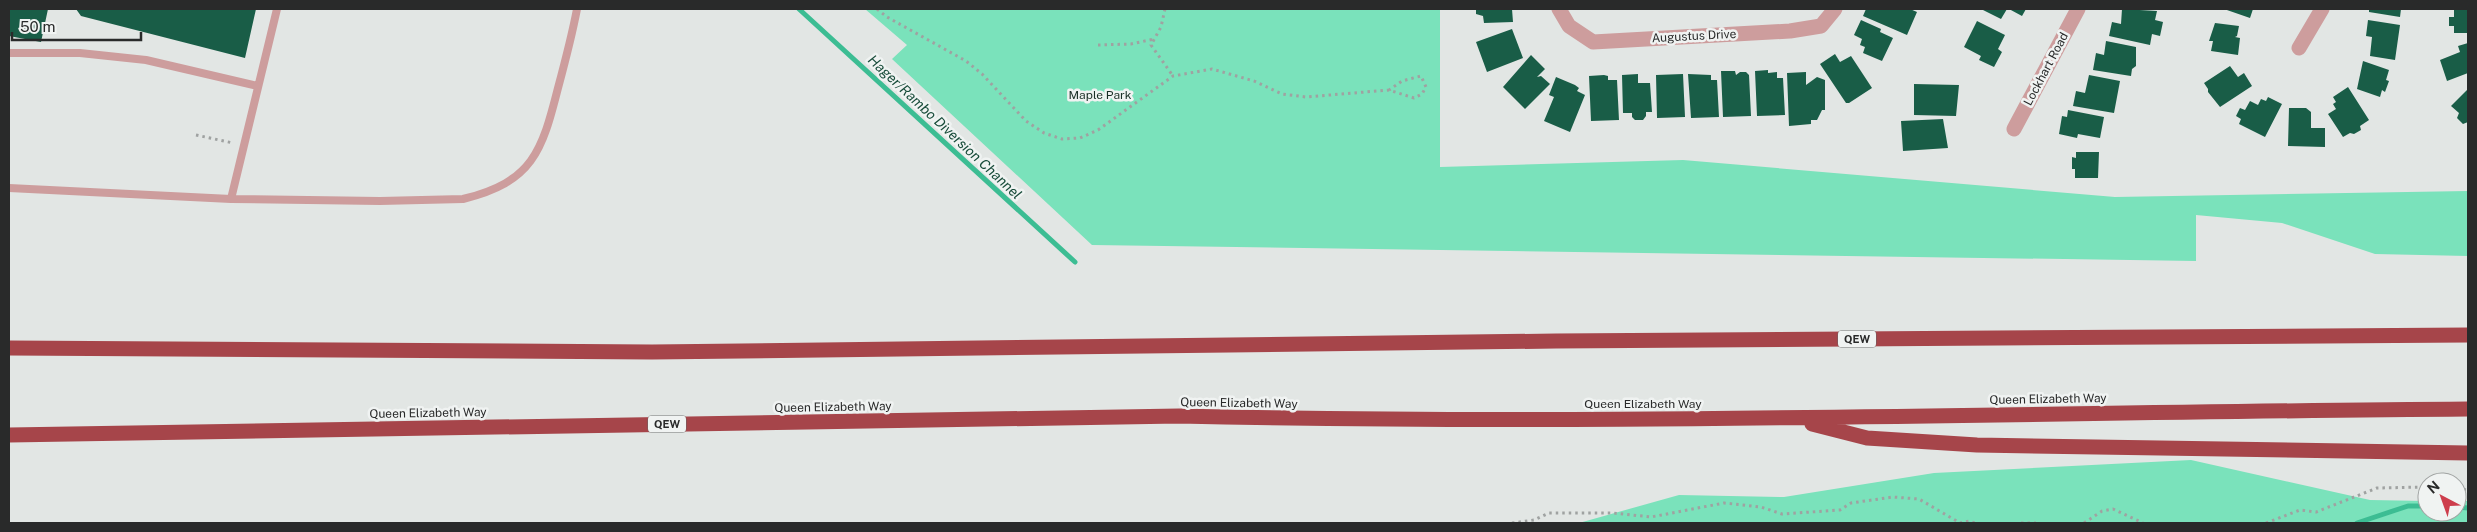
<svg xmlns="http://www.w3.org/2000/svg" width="2477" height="532" font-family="'Public Sans',sans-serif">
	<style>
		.green { fill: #7ae2bb }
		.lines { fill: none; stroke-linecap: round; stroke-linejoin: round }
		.stream { stroke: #3cbd93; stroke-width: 5 }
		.building { fill: #195d47 }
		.path { stroke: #9fa2a1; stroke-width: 3; stroke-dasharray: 2.5 4; stroke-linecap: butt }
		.lane { stroke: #cd9d9d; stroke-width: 8 }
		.street { stroke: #cd9d9d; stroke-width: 15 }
		.highway { stroke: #a6454a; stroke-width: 15 }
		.labels { text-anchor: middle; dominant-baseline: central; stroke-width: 5; stroke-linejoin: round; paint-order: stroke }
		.shield { fill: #f0f3f2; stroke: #656666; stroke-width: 1 }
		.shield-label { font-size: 11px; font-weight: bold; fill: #292a2a }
		.street-label { font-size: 12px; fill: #292a2a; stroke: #f0f3f2 }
		.park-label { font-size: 12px; fill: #192f26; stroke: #f0f3f2 }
		.water-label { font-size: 14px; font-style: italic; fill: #184c3a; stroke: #f0f3f2 }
	</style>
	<rect width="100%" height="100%" fill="#e2e6e4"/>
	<path class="green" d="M865,9h575v158l243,-7 432,37 353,-6v65l-93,-2 -93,-31 -86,-8v46l-1104,-16 -200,-186 15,-14z
		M2191,460l179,40 57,1v11h30v-11h11v22h-889l100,-28 105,2 150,-24z"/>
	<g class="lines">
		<path class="stream" d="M799,9l276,253
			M2457,507l11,1
			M2357,523l51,-17h19"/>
	</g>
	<path class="building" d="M9,9h39l-7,33 -32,-6z
		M76,9h180l-11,49 -164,-42z
		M1476,9h36l1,13 -29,1 -1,-7 -7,-2z
		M1866,9h44l7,3 -10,23 -44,-19z
		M1981,9h26l-6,10z
		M2009,9h17l-4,7z
		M2122,9l35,2 -2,9 8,2 -3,14 -8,-2 -2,11 -41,-9 3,-14 9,2z
		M2224,9h29l-3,9z
		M2369,9h32l-1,8 -31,-5z
		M2454,9h14v24h-14v-7h-5v-9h5z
		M1861,20l20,9 -1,3 13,6 -11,23 -19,-8 2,-6 -5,-2 2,-6 -8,-4z
		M2368,20l32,5 -5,35 -25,-4 2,-19 -6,-1z
		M1977,21l28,14 -7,14 4,3 -8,15 -15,-7 2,-4 -17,-9z
		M2215,23l24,3 -2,10 -2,1 5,1 -2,17 -27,-4 2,-10h-4z
		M1512,29l11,29 -36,14 -11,-30z
		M2106,41l30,6v19l-4,3 -1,7 -38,-6 3,-17 8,2z
		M2468,43v30l-21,8 -7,-21 20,-8 -2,-6z
		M1835,54l5,8 11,-6 21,32 -23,15h-3l-26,-39z
		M1531,55l14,14 -8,8 4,-1 9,8 -25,25 -22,-22z
		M2363,61l26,9 -3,10 3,1 -4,11 -3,-2 -2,7 -23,-8z
		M2230,66l8,11 6,-4 8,13 -32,21 -12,-15v-3l-4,-6z
		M1768,70v3l9,-1v6h6l2,37 -28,1 -2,-45z
		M1721,71h14l1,4 4,-3h6l3,3 2,41 -28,1z
		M1806,72v13l11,-8 8,3v30h-3l-5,10h-6v4l-22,2 -2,-53z
		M1638,74v9h12l2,29h-6v4l-3,4h-8l-3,-3v-4h-9l-1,-38z
		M1683,74l2,43 -28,1 -1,-43z
		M1688,74l23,1v5h6l2,37 -28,1z
		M1604,75l4,1v4h9l2,40 -28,1 -2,-45z
		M2089,75l31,6 -6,32 -41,-7 3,-15 9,2z
		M1556,77l19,8 4,3 -2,3 8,4 -15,37 -26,-11 10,-24 -5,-2z
		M1914,84l45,1 -3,31 -42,-1z
		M2348,87l21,33 -9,6 1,4 -7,4 -4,-1 -7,4 -15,-23 8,-5 -3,-5 3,-2 -3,-5z
		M2468,89v33l-5,2 -6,-6 2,-5 -8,-7z
		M2268,97l14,7 -17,33 -26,-13 2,-5 -5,-3 4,-8 5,2 5,-9 8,4 3,-6 5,2z
		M2289,108h17l5,4v16h14v19l-37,-1z
		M2068,110l36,7 -4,21 -22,-4 -1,4 -18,-4 3,-18 5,1z
		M1943,119l5,29 -45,3 -2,-30z
		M2076,152h23l-1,26h-23v-9h-3v-12l4,1z"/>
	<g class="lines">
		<path class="path" d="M877,9l10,8 79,44 16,13 44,47 18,12 18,6 18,-1 18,-8 75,-54 39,-7 42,12 28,13 24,3 83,-7 25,8 8,-4 4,-7 -5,-11 -19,5 -13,9
			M1165,9l-4,18 -10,18 22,31
			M1098,45l33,-1 23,-5
			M196,135l37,8
			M2457,489l11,1
			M1512,523l22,-3 15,-7h64l38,4 73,-14 37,4 21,7 58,-4 11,-7 42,-6 26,2 41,24 9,-2 6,2
			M2021,523h15
			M2084,523l18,-12 11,-2 30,14
			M2266,523l34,-13 16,2 61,-24 50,-1"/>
		<path class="lane" d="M9,53h71l66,7 112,26
			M9,188l222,11 149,2 83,-2c70,-17 79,-48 95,-111 7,-26 14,-53 19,-79
			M231,199l46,-190"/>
		<path class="street" d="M1559,9l10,17 24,16 197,-11 31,-5 14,-17
			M2299,48l23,-39
			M2014,129l64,-120"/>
		<path class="highway" d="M9,348l643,4 904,-11 912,-6
			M1812,424l55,14 110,7 491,8
			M9,435l1170,-19c430,10 859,-4 1289,-7"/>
	</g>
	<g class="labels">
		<g class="shield">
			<rect x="1838" y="330.5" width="38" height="17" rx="4"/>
			<rect x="648" y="415.5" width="38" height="17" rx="4"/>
		</g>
		<g class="shield-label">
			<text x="1857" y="339">QEW</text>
			<text x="667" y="424">QEW</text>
		</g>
		<g class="street-label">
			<text transform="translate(1694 36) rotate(-3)">Augustus Drive</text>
			<text transform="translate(2046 69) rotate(-62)">Lockhart Road</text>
			<text transform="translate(2048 399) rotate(-1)">Queen Elizabeth Way</text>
			<text transform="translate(1239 403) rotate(1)">Queen Elizabeth Way</text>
			<text x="1643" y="404">Queen Elizabeth Way</text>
			<text transform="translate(833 407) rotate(-1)">Queen Elizabeth Way</text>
			<text transform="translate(428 413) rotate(-1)">Queen Elizabeth Way</text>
		</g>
		<g class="park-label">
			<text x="1100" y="95">Maple Park</text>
		</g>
		<g class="water-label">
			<text transform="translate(945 127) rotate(43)">Hager/Rambo Diversion Channel</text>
		</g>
	</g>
	<rect width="2477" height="532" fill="none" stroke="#292a2a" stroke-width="20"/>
	<g transform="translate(2442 497) rotate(319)"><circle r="24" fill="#f0f3f2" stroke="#a0a3a2"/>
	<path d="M0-4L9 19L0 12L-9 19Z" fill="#cd3d4c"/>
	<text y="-8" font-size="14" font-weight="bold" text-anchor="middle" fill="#292a2a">N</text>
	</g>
	<path d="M12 32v8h129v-8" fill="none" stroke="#292a2a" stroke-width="2.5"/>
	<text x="20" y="32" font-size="15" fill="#292a2a" stroke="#f0f3f2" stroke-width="4" paint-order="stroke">50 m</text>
</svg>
